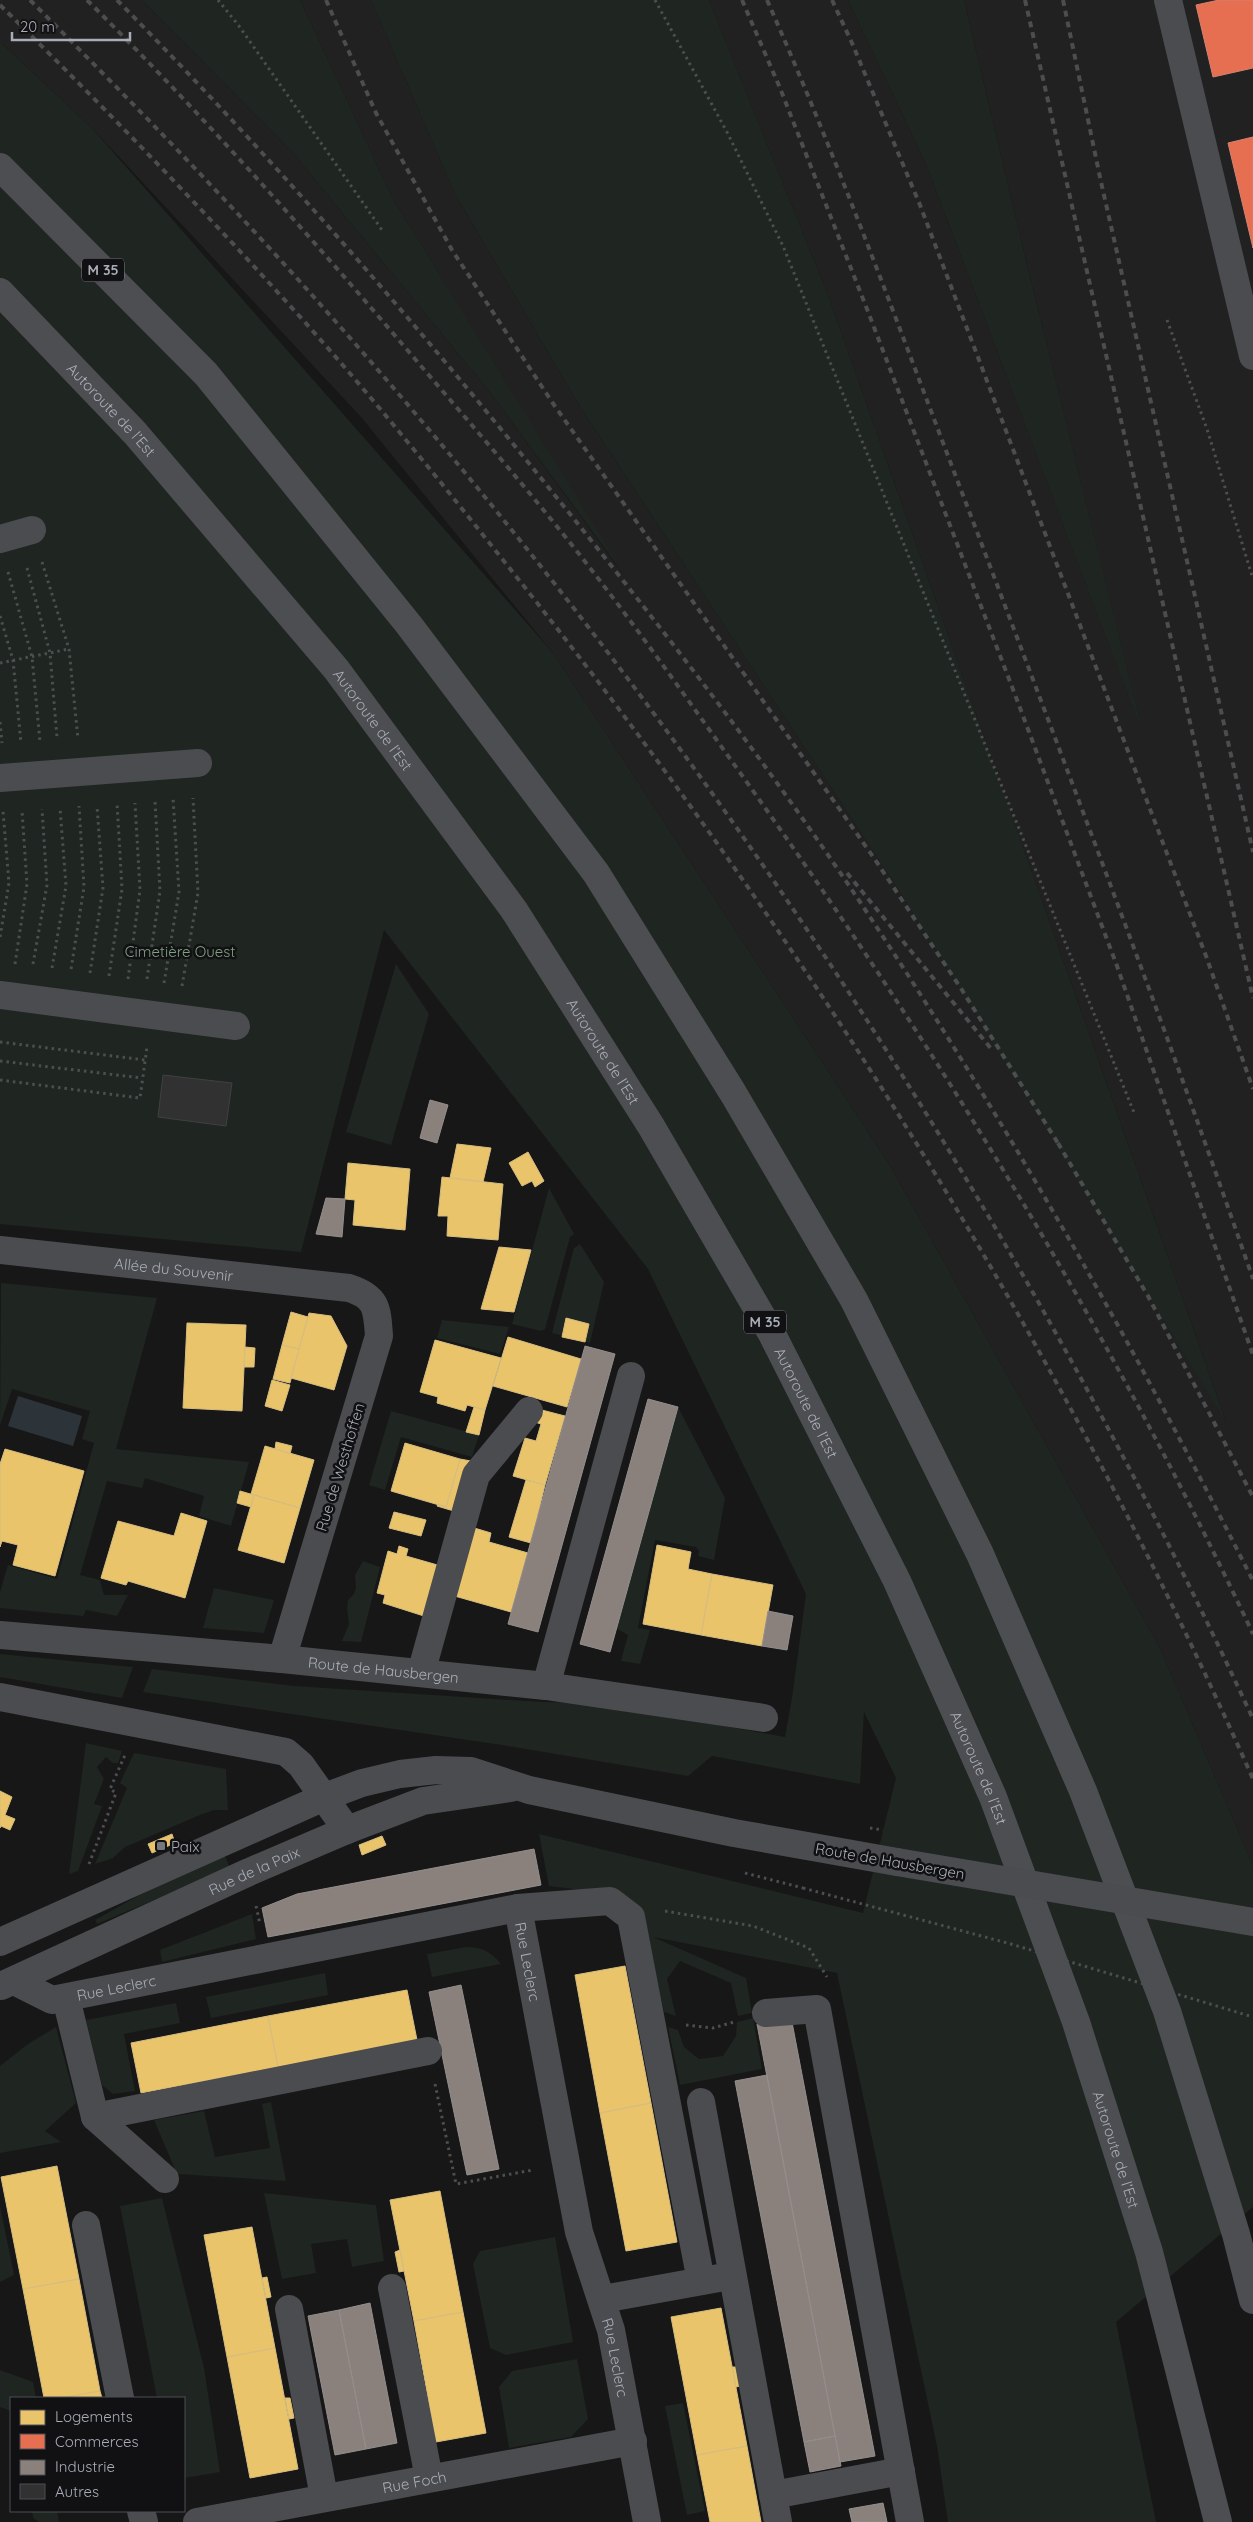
<svg xmlns="http://www.w3.org/2000/svg" width="1253" height="2522" font-family="Quicksand,sans-serif">
	<style>
		.built { fill: #212122 }
		.green { fill: #1f2520 }
		.water { fill: #2c343a }
		.homes { fill: #e9c46a; stroke: #d6bd81 }
		.shops { fill: #e76f51; stroke: #d48270 }
		.industry { fill: #8a817c; stroke: #938e8e }
		.building { fill: #313132; stroke: #3f4043 }
		.lines { fill: none; stroke-linecap: round; stroke-linejoin: round }
		.path { stroke: #4d4e51; stroke-width: 3; stroke-dasharray: 2.5 4; stroke-linecap: butt }
		.minor { stroke: #4b4c4f; stroke-width: 28 }
		.highway { stroke: #4d4e51; stroke-width: 28 }
		.rail { stroke: #4b4d4e; stroke-width: 4; stroke-dasharray: 6 5; stroke-linecap: butt }
		.path-bridge { stroke: #4d4e51; stroke-width: 3; stroke-dasharray: 2.5 4; stroke-linecap: butt }
		.minor-bridge { stroke: #4b4c4f; stroke-width: 28 }
		.poi-dot { fill: #75787f; stroke: #111113; stroke-width: 2 }
		.labels { text-anchor: middle; dominant-baseline: central; stroke-width: 5; stroke-linejoin: round; paint-order: stroke }
		.shield { fill: #111113; stroke: #7b7e86; stroke-width: 1 }
		.shield-label { font-size: 14px; font-weight: bold; fill: #a8adb7 }
		.street-label { font-size: 15px; fill: #a8adb7; stroke: #111113 }
		.park-label { font-size: 15px; fill: #80a182; stroke: #111113 }
		.poi-label { font-size: 15px; fill: #a8adb7; stroke: #111113; text-anchor: start }
	</style>
	<rect width="100%" height="100%" fill="#171717"/>
	<path class="built" d="M0,0h142l151,153 196,238 133,182 -229,-374 -93,-199h71l83,192 125,213 321,487 326,529 -398,-1126 -119,-295h139l78,164 217,570 -116,-469 -63,-265h289v1866l-92,-216 -272,-486 -336,-511 -192,-236 -269,-289 -92,-86z"/>
	<path class="green" d="M142,0h158l93,199 235,381 -139,-189 -196,-238z
		M371,0h338l119,295 399,1129 -327,-532 -321,-487 -125,-213z
		M848,0h116l63,265 118,475 -219,-576z
		M0,42l92,86 461,525 336,511 272,486 92,216v341l-137,115 40,200h-208l-11,-76 -100,-473 -184,-36 93,41 6,35 -14,3 -7,-33 -51,-22 -13,18 9,37 -12,-4 -20,-90 -22,-27 -73,-9 -10,-52 324,79 33,-135 -32,-66 -4,72 -148,-28 -24,20 -186,-31 -359,-53 9,-23 142,17 249,16 55,1 187,34 7,-39 14,-104 -158,-325 -264,-339 -83,322 -301,-28z
		M396,964l33,50 -38,131 -45,-13z
		M549,1188l25,46 -4,3 -25,92 -4,2 -29,-7z
		M580,1244l24,38 -14,61 -38,-10 22,-85z
		M1,1283l156,15 -41,151 133,13 -18,64 -32,-10 5,-20 -59,-18 -3,10 -35,-7 -27,94 20,5 4,15h24l-11,21 -31,-6 -3,6 -83,-8v-16l8,-27 49,14 37,-136 -12,-4 8,-28 -78,-22 -12,36z
		M442,1320l67,7 -9,27 -63,-16z
		M678,1407l47,91 -11,62 -16,-4 1,-5 -3,-4 -41,-7 -17,88 12,2 -10,34 -19,-3 7,-26 -12,-7z
		M391,1411l88,24 -7,22 -71,-20 -16,53 -16,-5z
		M363,1561l17,6 -19,75 -19,-1 7,-17 -2,-15 1,-9 6,-6 2,-6 -1,-13z
		M214,1588l60,12 -10,33 -61,-5z
		M0,1654l133,13 -11,31 -122,-21z
		M86,1743l36,8 -4,12h-5l-7,-6 -9,10 7,12 -10,25 8,2 -24,65 -9,3z
		M134,1753l92,16 2,41h-14l-14,5 -75,32 -12,11 -18,6 32,-76 -7,-5z
		M225,1856l5,12 -133,56 -2,-4 77,-43z
		M252,1914l4,25 -94,23 -2,-12z
		M466,1947c16,0 25,5 35,17l-69,13 -5,-23z
		M325,1973l3,22 -117,23 -5,-21z
		M176,2003l4,20 -56,11 11,57 -22,3 -11,-9 -16,-65z
		M753,2018l9,51 -82,16 -12,-58 10,3 6,17 15,12 24,-3 13,-20 1,-14z
		M56,2027l20,76 -31,28 16,11 -61,11v-87l28,-22z
		M271,2102l15,79 -109,-7 -23,-54 50,-9 11,46 55,-9 -8,-44z
		M264,2193l112,12 8,56 -32,6 -5,-28 -36,5 5,29 -34,6z
		M162,2198l42,170 16,104 -36,6v-80h-27l-37,-192z
		M0,2206l14,69 -14,7z
		M555,2237l18,105 -67,13 -16,-7 -17,-84 7,-13z
		M577,2359l11,60 -17,18 -62,11 -10,-61 13,-16z
		M0,2370l33,12 3,16h-25v13l-11,-4z
		M683,2403l22,108 -18,4 -22,-109z
		M32,2511h25l2,11h-20l-6,-4z"/>
	<path class="water" d="M18,1396l64,20 -9,30 -65,-20z"/>
	<path class="homes" d="M457,1144l34,4 -8,34 -33,-4z
		M528,1152l16,29 -9,6 -3,-6 -10,5 -13,-23z
		M348,1163l62,6 -5,61 -52,-5 2,-25 -10,-1z
		M442,1177l61,7 -5,56 -51,-4 1,-20h-10z
		M499,1247l32,3 -17,62 -33,-3z
		M291,1312l17,5 -9,32 -17,-4z
		M309,1313l22,3 16,30 -13,44 -43,-12z
		M566,1318l23,6 -4,18 -23,-5z
		M187,1323l59,2 -4,86 -59,-3z
		M508,1337l73,22 -14,48 -74,-21z
		M435,1340l66,18 -16,52 -18,-5 -2,6 -28,-8 1,-6 -18,-5z
		M282,1345l17,4 -9,34 -17,-4z
		M245,1347l10,1 -1,19h-10z
		M272,1380l18,5 -8,26 -17,-5z
		M474,1407l11,3 -6,25 -13,-3z
		M538,1409l27,7 -20,69 -32,-9 12,-38 11,3 5,-17 -6,-2z
		M276,1442l16,4 -2,8 -15,-5z
		M405,1443l55,16 -14,48 -55,-16z
		M265,1446l49,14 -14,48 -49,-14z
		M5,1449l79,22 -29,105 -42,-11 5,-20 -16,-4 -2,6v-83z
		M460,1459l11,2 -14,51 -20,-6 1,-2 8,3z
		M526,1480l19,5 -14,58 -22,-6z
		M240,1491l14,4 -3,12 -14,-4z
		M254,1495l46,13 -16,55 -46,-13z
		M394,1512l32,8 -5,16 -32,-8z
		M181,1513l26,8 -22,77 -57,-17 -2,4 -25,-7 17,-57 56,15z
		M471,1527l20,6 -2,9 39,11 -17,59 -60,-17z
		M657,1545l34,7 -3,17 24,5 -11,61 -58,-11z
		M399,1546l9,3 -2,7 35,10 -14,51 -44,-14 2,-8 -8,-2 11,-42 9,3z
		M712,1574l61,11 -11,61 -61,-11z
		M0,1791l12,6 -7,18 10,4 -5,11 -9,-4 -1,2z
		M172,1834l3,9 -23,10 -4,-9z
		M382,1836l4,9 -24,10 -3,-10z
		M625,1966l26,137 -51,10 -25,-138z
		M407,1990l10,50 -139,27 -10,-51z
		M268,2016l10,51 -137,26 -10,-50z
		M651,2103l26,139 -51,9 -26,-138z
		M57,2166l22,113 -56,10 -22,-112z
		M440,2191l23,121 -49,9 -24,-121z
		M252,2227l23,121 -48,9 -23,-122z
		M400,2250l4,21 -5,1 -4,-20z
		M267,2277l4,20 -5,1 -4,-20z
		M79,2279l21,112 -39,7h-17l-21,-109z
		M721,2308l26,138 -50,9 -26,-138z
		M463,2312l23,121 -50,9 -22,-121z
		M275,2348l23,121 -48,9 -23,-121z
		M732,2367h4l4,19 -4,1z
		M100,2391l2,7h-41z
		M285,2398h5l4,20 -5,1z
		M747,2446l14,76h-51l-13,-67z"/>
	<path class="shops" d="M1219,0h34v68l-40,9 -17,-72z
		M1253,137v111l-25,-105z"/>
	<path class="industry" d="M430,1100l18,5 -11,38 -17,-5z
		M326,1198l19,1 -3,38 -26,-3z
		M585,1346l30,8 -77,278 -30,-8z
		M648,1399l30,8 -68,245 -30,-8z
		M768,1611l25,5 -6,34 -25,-4z
		M534,1849l7,36 -273,52 -6,-29 35,-14z
		M461,1985l38,184 -32,6 -38,-183z
		M791,2017l84,439 -35,6 -83,-438z
		M767,2075l68,361 -31,6 -69,-361z
		M370,2303l27,140 -31,6 -27,-139z
		M339,2310l27,139 -31,6 -27,-139z
		M835,2436l6,30 -31,6 -6,-30z
		M883,2503l4,19h-35l-3,-13z"/>
	<path class="building" d="M163,1075l69,8 -6,43 -68,-9z"/>
	<g class="lines">
		<path class="path" d="M218,0l21,26 143,204
			M655,0l73,134 55,112 352,869
			M1167,320l40,109 46,150
			M42,562l27,87 9,90
			M27,568l23,85 7,85
			M8,572l24,85 8,85
			M0,616l13,44 8,83
			M0,663l69,-14
			M0,722l2,21
			M0,937l9,-54 -6,-72
			M15,964l12,-80 -5,-73
			M33,964l14,-79 -5,-76
			M52,968l14,-82 -6,-78
			M71,969l13,-82 -5,-81
			M90,973l13,-85 -6,-82
			M109,976l13,-87 -5,-86
			M128,979l12,-89 -5,-87
			M147,979l13,-88 -5,-90
			M164,983l15,-91 -6,-94
			M182,986l16,-93 -5,-95
			M0,1042l145,18
			M0,1061l142,17
			M0,1080l140,18 7,-51
			M89,1864l27,-71 -6,-4 15,-34
			M745,1873l58,15
			M256,1906l4,18
			M665,1911l88,15 56,22 18,29
			M686,2025l27,3 21,-6
			M435,2084l21,100 77,-14"/>
		<g class="minor">
			<path d="M1168,0l85,356"/>
			<path d="M0,539l32,-9"/>
			<path d="M0,778l198,-15"/>
			<path d="M0,995l236,31"/>
			<path id="s1" d="M0,1250l349,38c28,9 28,20 30,48l-97,323"/>
			<path id="s2" d="M0,1635l282,24 264,27 218,32"/>
			<path d="M421,1673l55,-198 53,-64"/>
			<path d="M546,1686l85,-310"/>
			<path d="M0,1697l286,55 15,13 46,65"/>
			<path d="M518,1908l92,-7 21,16 70,364"/>
			<path d="M0,1942l322,-144 40,-15 38,-9 36,-4 35,1 58,19 205,43 163,29"/>
			<path id="s3" d="M14,1981l38,19 466,-92 61,324 32,98 36,192"/>
			<path id="s4" d="M1,1986l248,-114 98,-42 76,-29 88,-13"/>
			<path d="M66,1998l29,119 70,62"/>
			<path d="M766,2013l51,-4 93,513"/>
			<path d="M701,2102l77,420"/>
			<path d="M95,2117l333,-66"/>
			<path d="M86,2225l34,173"/>
			<path d="M392,2288l37,190"/>
			<path d="M603,2299l116,-21"/>
			<path d="M289,2309l35,188"/>
			<path d="M773,2495l128,-24"/>
			<path d="M141,2511l3,11"/>
			<path id="s5" d="M197,2522l436,-81"/>
		</g>
		<g class="highway">
			<path d="M0,167l206,207 203,251 187,248 137,220 121,207 126,254 103,237 84,220 69,223 17,66"/>
			<path id="s6" d="M0,292l135,141 201,236 178,241 137,216 121,208 125,247 96,216 83,225 73,230 69,270"/>
		</g>
		<path class="rail" d="M30,0c93,93 185,187 273,285 385,428 708,911 950,1434
			M87,0c115,114 223,236 328,359 48,56 97,112 144,170 66,81 126,167 187,252 193,270 366,553 507,853
			M117,0c154,156 298,322 436,493 105,130 208,262 301,400 148,221 280,451 399,688
			M326,0l50,113 76,137 100,152 322,456 88,132 99,158
			M742,0l38,88 87,221 147,383 103,274 136,389
			M767,0c78,176 143,358 212,537 93,246 188,493 274,742
			M832,0l20,43 68,162 286,751 47,133
			M1025,0l228,998
			M1063,0l38,182 152,670
			M0,5c97,95 191,192 282,292 82,89 158,184 233,278 294,369 547,772 738,1204
			M847,873l146,178
			M1058,1143l90,153 105,201"/>
		<path class="path-bridge" d="M870,1828l13,2
			M803,1888l208,56 242,73"/>
		<path class="minor-bridge" d="M897,1862l356,60"/>
	</g>
	<rect class="poi-dot" x="156" y="1841" width="10" height="10" rx="2.5"/>
	<g class="labels">
		<g class="shield">
			<rect x="82" y="258.5" width="42" height="23" rx="4"/>
			<rect x="744" y="1310.5" width="42" height="23" rx="4"/>
		</g>
		<g class="shield-label">
			<text x="103" y="270">M 35</text>
			<text x="765" y="1322">M 35</text>
		</g>
		<g class="street-label">
			<text stroke="none"><textPath href="#s6" startOffset="162">Autoroute de l’Est</textPath></text>
			<text stroke="none"><textPath href="#s6" startOffset="568">Autoroute de l’Est</textPath></text>
			<text stroke="none"><textPath href="#s6" startOffset="972">Autoroute de l’Est</textPath></text>
			<text stroke="none"><textPath href="#s1" startOffset="175">Allée du Souvenir</textPath></text>
			<text stroke="none"><textPath href="#s6" startOffset="1378">Autoroute de l’Est</textPath></text>
			<text transform="translate(340 1467) rotate(-73)">Rue de Westhoffen</text>
			<text stroke="none"><textPath href="#s2" startOffset="385">Route de Hausbergen</textPath></text>
			<text stroke="none"><textPath href="#s6" startOffset="1782">Autoroute de l’Est</textPath></text>
			<text transform="translate(890 1861) rotate(10)">Route de Hausbergen</text>
			<text stroke="none"><textPath href="#s4" startOffset="278">Rue de la Paix</textPath></text>
			<text stroke="none"><textPath href="#s3" startOffset="572">Rue Leclerc</textPath></text>
			<text stroke="none"><textPath href="#s3" startOffset="108">Rue Leclerc</textPath></text>
			<text stroke="none"><textPath href="#s6" startOffset="2188">Autoroute de l’Est</textPath></text>
			<text stroke="none"><textPath href="#s3" startOffset="978">Rue Leclerc</textPath></text>
			<text stroke="none"><textPath href="#s5" startOffset="221">Rue Foch</textPath></text>
		</g>
		<g class="park-label">
			<text x="180" y="951">Cimetière Ouest</text>
		</g>
		<g class="poi-label">
			<text x="171" y="1846">Paix</text>
		</g>
	</g>
	<rect x="10" y="2397" width="175" height="115" fill="#111113" stroke="#4d4f55"/>
	<rect x="20" y="2410" width="25" height="15" fill="#e9c46a" stroke="#4d4f55"/>
	<text x="55" y="2422" font-size="15" fill="#a8adb7">Logements</text>
	<rect x="20" y="2434" width="25" height="15" fill="#e76f51" stroke="#4d4f55"/>
	<text x="55" y="2447" font-size="15" fill="#a8adb7">Commerces</text>
	<rect x="20" y="2460" width="25" height="15" fill="#8a817c" stroke="#4d4f55"/>
	<text x="55" y="2472" font-size="15" fill="#a8adb7">Industrie</text>
	<rect x="20" y="2484" width="25" height="15" fill="#313132" stroke="#4d4f55"/>
	<text x="55" y="2497" font-size="15" fill="#a8adb7">Autres</text>
	<path d="M12 32v8h118v-8" fill="none" stroke="#a8adb7" stroke-width="2.5"/>
	<text x="20" y="32" font-size="15" fill="#a8adb7" stroke="#111113" stroke-width="4" paint-order="stroke">20 m</text>
</svg>
